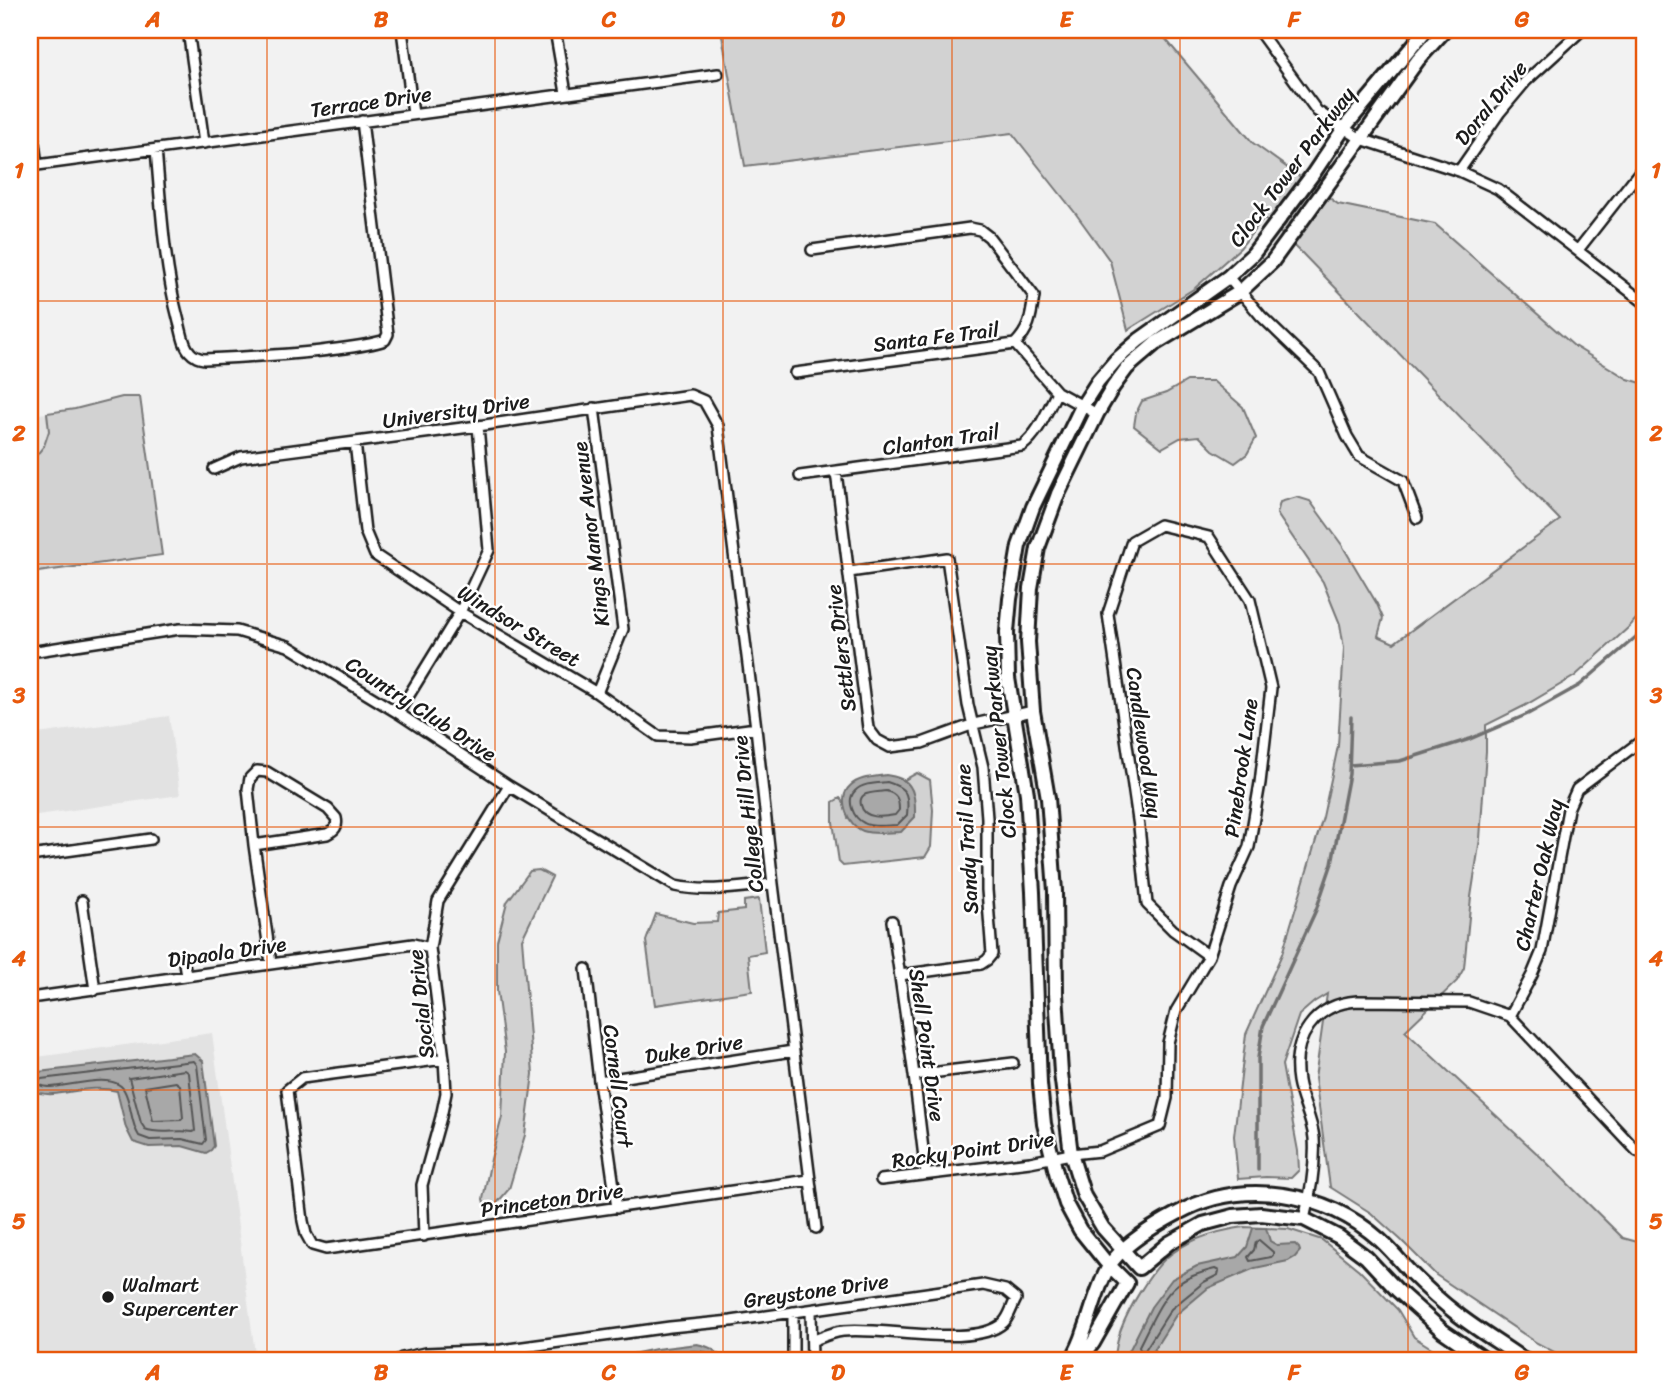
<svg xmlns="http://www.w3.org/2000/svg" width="1675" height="1391" font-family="Sriracha,sans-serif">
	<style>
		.built { fill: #e2e2e2 }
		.green { fill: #d2d2d2; stroke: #777; stroke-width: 2 }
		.water { fill: #a8a8a8; stroke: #707070; stroke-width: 2 }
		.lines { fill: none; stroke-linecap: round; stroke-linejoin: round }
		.shore { stroke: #545454; stroke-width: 2 }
		.stream { stroke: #707070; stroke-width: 3.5 }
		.street-casing { stroke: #1c1c1c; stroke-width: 14 }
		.secondary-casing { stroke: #1c1c1c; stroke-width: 18 }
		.street { stroke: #fff; stroke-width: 9 }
		.secondary { stroke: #fff; stroke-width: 12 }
		.grid { fill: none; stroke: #e8590c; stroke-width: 2; stroke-opacity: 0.55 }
		.poi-dot { fill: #1c1c1c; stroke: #fff; stroke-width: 2.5 }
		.labels { text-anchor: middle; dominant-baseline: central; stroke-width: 5; stroke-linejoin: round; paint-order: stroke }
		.street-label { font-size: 21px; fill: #1c1c1c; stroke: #fff }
		.poi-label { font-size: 21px; fill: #1c1c1c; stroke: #fff; text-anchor: start }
		.neatline { fill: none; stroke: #e8590c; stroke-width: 2.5 }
		.grid-label { font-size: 23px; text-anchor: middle; font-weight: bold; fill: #e8590c }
	</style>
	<rect width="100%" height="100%" fill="#f2f2f2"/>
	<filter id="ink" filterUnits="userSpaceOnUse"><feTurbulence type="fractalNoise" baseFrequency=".0143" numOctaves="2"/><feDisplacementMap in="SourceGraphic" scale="14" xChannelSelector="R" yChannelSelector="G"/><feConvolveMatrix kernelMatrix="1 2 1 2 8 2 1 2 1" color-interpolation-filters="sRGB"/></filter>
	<g filter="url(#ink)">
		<path class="built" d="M47,413l2,18 -5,15 -14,17v-48z
			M169,716l11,79 -150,21v-81z
			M212,1033l44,328h-226v-303z"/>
		<path class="green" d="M721,30h437l95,113 85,61 97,20 139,122 54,33 17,5v225l-16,18 -54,49 -51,30 -38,19v26l-6,88 -9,58 -7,71 -7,13 -52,50 138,128 80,79 22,6v117h-74l-34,-18 -101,-68 -35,-35 -30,-27 -41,-26 -15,-109 12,-84 -13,8 -15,13 -17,50 16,86 1,19 -8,8 -25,-1 -28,2 -4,-43 12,-102 36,-80 41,-137 15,-71 6,-98 -4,-24 -17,-42 -46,-68 3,-12 17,-5 13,4 32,44 35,59 6,14 -5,18 16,7 166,-123 -260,-269 -36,-33 -24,30 -45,40 -67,42 -18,-69 -34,-47 -64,-81 -267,33z
			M1187,381h26l30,26 13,31 -9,16 -12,9 -22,-13 -14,-14 -19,2 -18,10 -28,-22 2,-13 6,-12 24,-8z
			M122,397h18l22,158 -132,18v-110l14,-17 5,-15 -2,-18 28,-4z
			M917,773l13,7 3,30 -2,37 -6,10 -82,9 -4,-4 -6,-40v-20l7,-4 3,3 5,17 67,-1c0,-16 -1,-24 -11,-37z
			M539,870l13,7 -30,62 11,135 -8,61 -16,54 -17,20 -6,1 -3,-11 8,-40 11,-42 3,-65 -8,-61v-50l10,-39 23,-31z
			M759,899l6,53 -17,3 4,36 -97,14 -9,-64 10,-27 37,9 24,-1 1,-9 26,-3v-9z
			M1244,1227l44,2 34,11 37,30 39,40 16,27 38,24h-338c2,-10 3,-22 7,-32 8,-21 27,-53 43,-69 21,-20 52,-29 80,-33z"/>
		<path class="water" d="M886,775c5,1 13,2 17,5 13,7 12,25 12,37l-14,15c-12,0 -27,3 -38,-1 -16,-6 -26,-33 -13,-45 9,-9 24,-9 36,-11z
			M195,1054l8,7 11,85 -3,4 -5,3 -24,-7 -33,1 -16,-5 -7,-14 -9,-37c-22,-6 -42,1 -64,3 -8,1 -15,-2 -23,-2v-19z
			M1253,1228h13l4,13 7,4 18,-1 4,4 1,3 -5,6 -7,4 -33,7 -47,20 -32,27 -26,41 -1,5h-25l27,-54 21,-28 25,-13 41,-9 9,-10z
			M697,1344c13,3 20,5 25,17h-123l57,-12z"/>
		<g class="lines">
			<path class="shore" d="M887,782c20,6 22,12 20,33l-10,10c-10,0 -24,3 -33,-2 -11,-5 -18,-23 -9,-32 7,-8 22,-8 32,-9z
				M886,791c11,3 13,8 13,19l-4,5c-11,2 -31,5 -34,-10 -1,-4 -1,-7 3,-10 5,-3 16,-3 22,-4z
				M194,1061l3,4 9,75 -3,4 -21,-5 -32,1 -11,-4c-9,-14 -7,-32 -15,-46 -10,-19 -57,-3 -73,-3 -3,0 -9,-1 -11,-2l-2,-3 3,-3z
				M185,1070l4,3 6,58 -2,1c-17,-3 -33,3 -48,-3l-4,-6 -12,-45z
				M176,1082l4,3 3,33 -2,2 -28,1 -8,-34z
				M1259,1240l14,12v3l-2,2 -21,4 -2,-4 6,-7 2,-8z
				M1215,1269l4,2 -1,4 -14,7 -33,27 -26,41h-5l-1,-4c9,-17 23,-51 39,-62 11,-8 24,-12 37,-15z
				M632,1361c17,-3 60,-14 75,-8 5,3 5,4 7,8"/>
			<path class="stream" d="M1350,765l50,-4 70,-22 58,-25 52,-29 57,-49 8,-11
				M1258,1170v-112l5,-32 53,-116 16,-47 17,-89 2,-57"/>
			<defs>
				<path id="street" d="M188,30l16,113
					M402,30l11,84
					M555,30l11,63
					M1258,30l59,81 44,28 98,32 39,18 147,114
					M30,113l7,52
					M156,149c5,58 8,117 23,173 3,10 4,23 11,30 4,5 9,6 14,7 45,-2 89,-4 133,-10 16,-2 33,-4 48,-9l3,-6 -26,-213
					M30,166l688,-92
					M1459,171l41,-59 26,-31 56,-51
					M812,250l158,-22 10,2 9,7 45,59c-3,20 -4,33 -19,48
					M1578,250l62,-79 5,-4
					M1228,277l33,39 58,56 28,64 12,20 44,25 14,37
					M795,373l220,-29 42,48 40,22
					M594,408l29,221 -26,64
					M355,442l10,89 10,24 85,57 137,81 61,43 32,1 66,-9
					M214,469l27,-12 237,-31 212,-31 14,6 14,25 38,302 17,156 43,344
					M836,472l32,256 9,12 13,7 32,-4 52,-19 59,-13
					M800,476l222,-30c17,-13 25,-35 35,-54
					M849,572l98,-14 21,147 15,62 4,51v72l5,64 -5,6 -6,4 -81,11
					M30,652l150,-23 57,2 51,15 110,67 111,73 166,100c33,7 65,1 98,-2
					M398,713l62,-101 29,-62 -11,-124
					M254,845l73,-11c8,-4 11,-7 9,-16l-8,-9 -61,-37 -10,-1 -7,7 -2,11 6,56 17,118
					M30,856l121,-17
					M82,901l13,89
					M892,921l22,154 12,99
					M184,963l2,12
					M586,969l13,112 18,127
					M30,998l383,-54 17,4
					M1510,1016l127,135 8,3
					M444,1059l-142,19 -15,12 16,131 3,13 6,11 14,4 483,-69
					M914,1075l99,-12
					M599,1081l194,-30
					M881,1180l149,-18 41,-8 29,-3 60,-25 7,-28 1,-55 8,-32 33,-55 22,-69 18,-40 11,-64 11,-95 -21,-88 -41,-63 -49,-12 -28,16 -24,73 31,213 8,77 26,26 36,26
					M1304,1219c7,-27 12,-53 10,-81 -2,-20 -13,-38 -16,-57 -7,-43 17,-77 59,-80l112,1 41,14 22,-41 10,-24 26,-142 9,-20 68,-51
					M424,1236l-2,-51 19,-68 5,-24 -2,-34 -14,-111 8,-47 71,-115
					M811,1310l1,51
					M397,1361l5,-3 23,-5 76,-3 169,-23 61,-6 252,-36 22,5 11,9c-4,7 -7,19 -13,24 -29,26 -121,3 -160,8 -11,1 -21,6 -31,10
					M793,1361v-49"/>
				<path id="secondary" d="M1445,30l-27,30 -146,202 -32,30 -84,51 -29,25 -14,19 -16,27 -39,80 -20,54 -7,40 -3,54 5,69 15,87 7,93 1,102 5,80 10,81 13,42 19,32 36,40 30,-25 34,-19 30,-8 28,-2 43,5 35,18 27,20 31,33 46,41 44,30
					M1071,1361c5,-9 10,-19 13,-29 8,-21 13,-44 24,-64 12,-22 49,-44 70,-55 65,-36 148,-21 202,27 11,10 20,21 29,31 15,15 31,30 48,43 19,15 41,28 61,42l10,5
					M1079,1361l14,-18 34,-60 -22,-22 -25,-31 -14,-26 -9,-28 -13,-52 -4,-40 -7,-192 -6,-98 -19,-116 -1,-46 3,-33 9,-53 14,-39 49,-101 16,-25 18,-21 23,-20 89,-63 25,-23 60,-80 31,-46 82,-98"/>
			</defs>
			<use href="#street" class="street-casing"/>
			<use href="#secondary" class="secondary-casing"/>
			<use href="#street" class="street"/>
			<use href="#secondary" class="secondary"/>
		</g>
	</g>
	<path class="grid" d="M267,30v1331M495,30v1331M723,30v1331M952,30v1331M1180,30v1331M1408,30v1331M30,301h1615M30,564h1615M30,827h1615M30,1090h1615"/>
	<circle class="poi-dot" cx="108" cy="1297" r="7"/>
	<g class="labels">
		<g class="street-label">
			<text transform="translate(371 102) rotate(-8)">Terrace Drive</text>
			<text transform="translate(1491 103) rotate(-51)">Doral Drive</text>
			<text transform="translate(1292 167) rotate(-53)">Clock Tower Parkway</text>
			<text transform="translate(936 337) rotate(-7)">Santa Fe Trail</text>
			<text transform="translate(456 411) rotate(-8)">University Drive</text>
			<text transform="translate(941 440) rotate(-8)">Clanton Trail</text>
			<text transform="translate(591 534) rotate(-97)">Kings Manor Avenue</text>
			<text transform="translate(519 626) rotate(31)">Windsor Street</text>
			<text transform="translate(841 648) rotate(-97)">Settlers Drive</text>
			<text transform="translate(421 709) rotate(33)">Country Club Drive</text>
			<text transform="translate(999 742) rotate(-96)">Clock Tower Parkway</text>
			<text transform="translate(1144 743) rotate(82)">Candlewood Way</text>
			<text transform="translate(1241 768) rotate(-82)">Pinebrook Lane</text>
			<text transform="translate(748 814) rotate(-96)">College Hill Drive</text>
			<text transform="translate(967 839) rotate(-93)">Sandy Trail Lane</text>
			<text transform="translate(1539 875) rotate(-77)">Charter Oak Way</text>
			<text transform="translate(227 952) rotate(-8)">Dipaola Drive</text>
			<text transform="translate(421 1004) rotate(-96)">Social Drive</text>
			<text transform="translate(927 1045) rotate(82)">Shell Point Drive</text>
			<text transform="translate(694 1049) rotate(-9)">Duke Drive</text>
			<text transform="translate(618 1086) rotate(83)">Cornell Court</text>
			<text transform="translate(973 1150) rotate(-8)">Rocky Point Drive</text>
			<text transform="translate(552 1200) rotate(-8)">Princeton Drive</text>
			<text transform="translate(816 1291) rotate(-8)">Greystone Drive</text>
		</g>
		<g class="poi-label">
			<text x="122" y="1285">Walmart<tspan x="122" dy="24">Supercenter</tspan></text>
		</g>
	</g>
	<rect width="1675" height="1391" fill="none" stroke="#fff" stroke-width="77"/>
	<rect x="38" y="38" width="1598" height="1314" class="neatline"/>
	<g class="grid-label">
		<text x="153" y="27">A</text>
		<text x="381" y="27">B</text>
		<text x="609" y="27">C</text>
		<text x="838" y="27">D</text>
		<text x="1066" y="27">E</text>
		<text x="1294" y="27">F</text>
		<text x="1522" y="27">G</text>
		<text x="19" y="178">1</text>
		<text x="1656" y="178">1</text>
		<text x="19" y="441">2</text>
		<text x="1656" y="441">2</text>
		<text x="19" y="703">3</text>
		<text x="1656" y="703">3</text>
		<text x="19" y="966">4</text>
		<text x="1656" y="966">4</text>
		<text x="19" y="1229">5</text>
		<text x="1656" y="1229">5</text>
		<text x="153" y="1380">A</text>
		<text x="381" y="1380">B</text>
		<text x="609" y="1380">C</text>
		<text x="838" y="1380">D</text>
		<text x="1066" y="1380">E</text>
		<text x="1294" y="1380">F</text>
		<text x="1522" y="1380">G</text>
	</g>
</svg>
